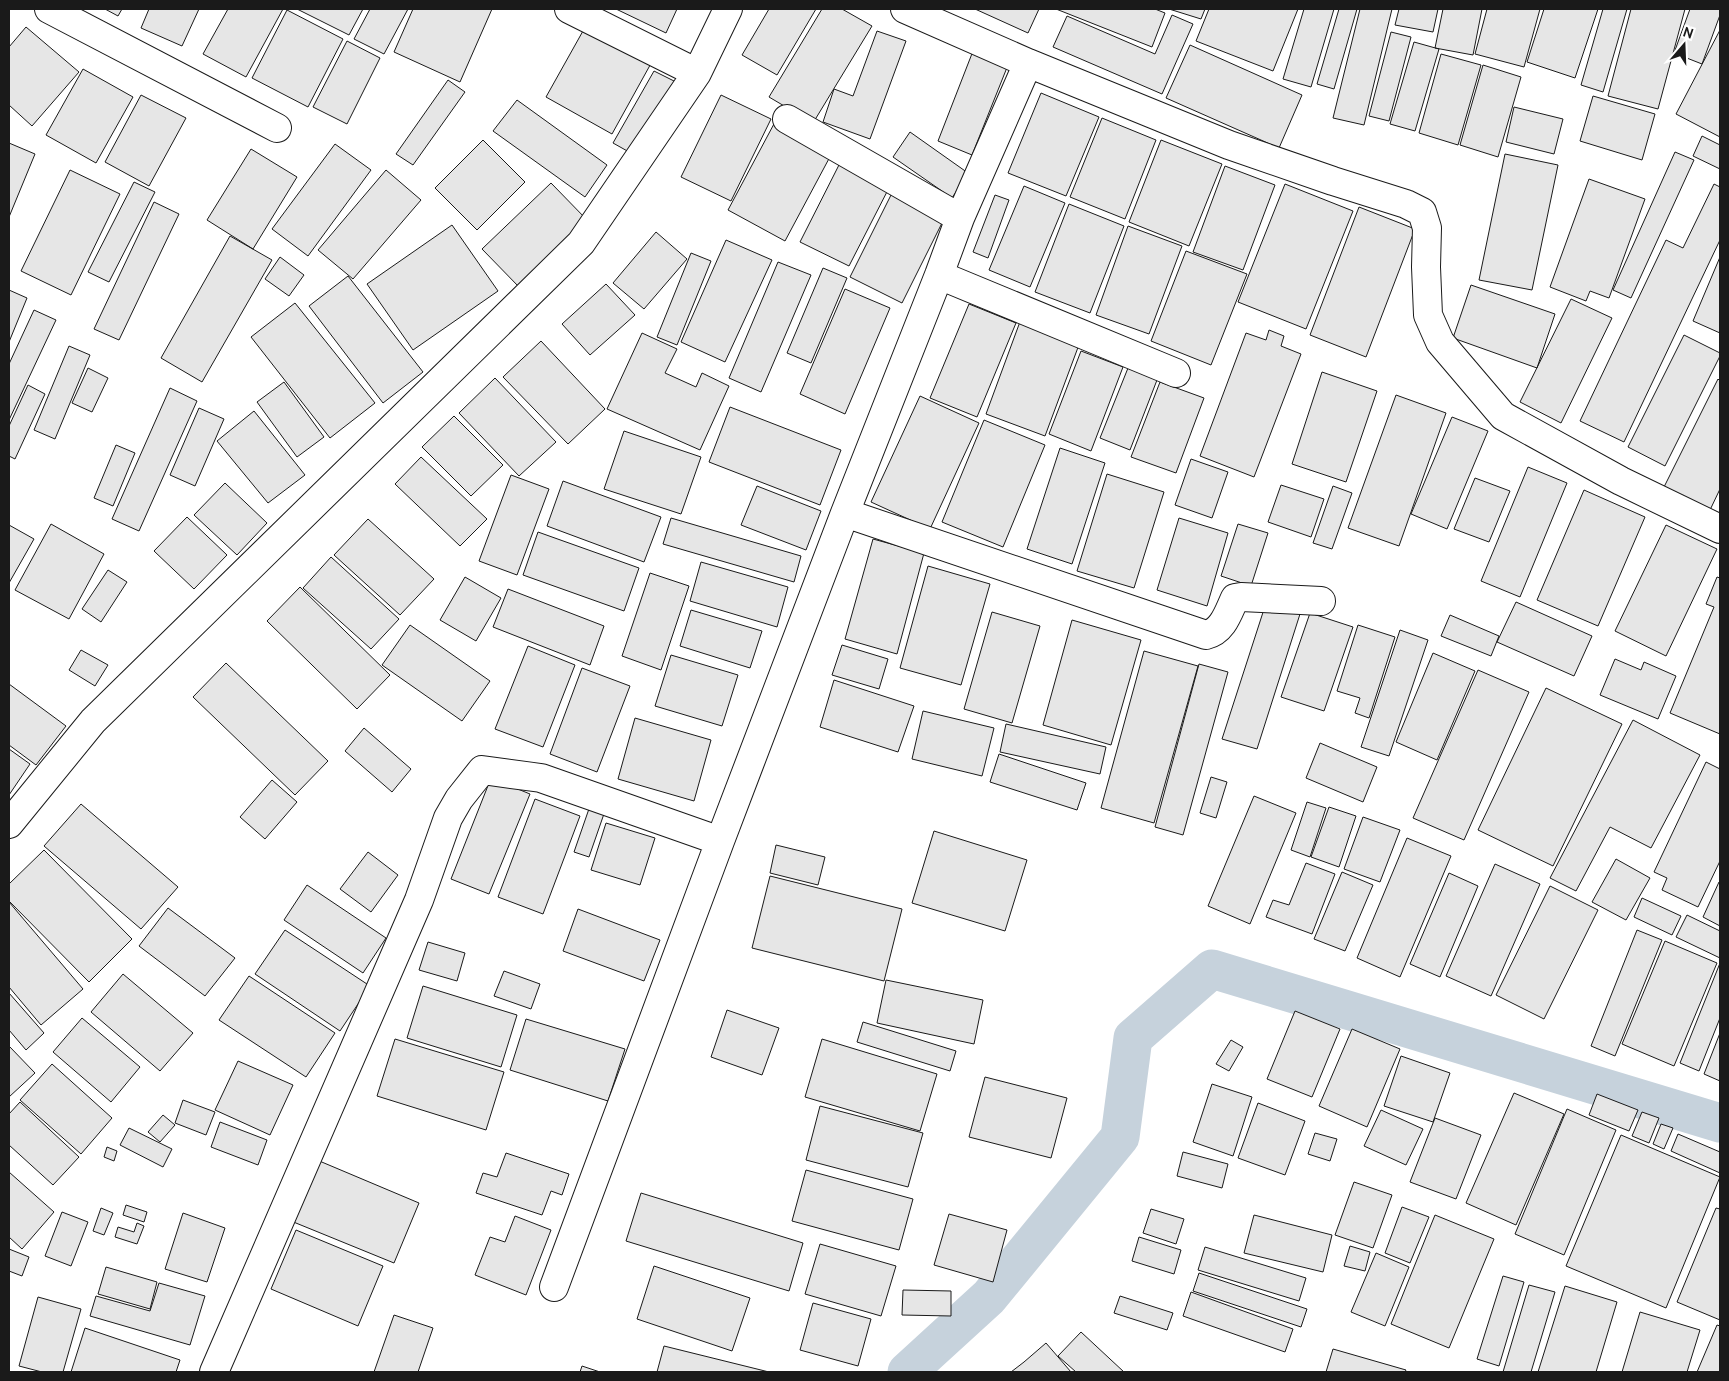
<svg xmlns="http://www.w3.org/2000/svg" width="1729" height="1381" font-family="Cabin,sans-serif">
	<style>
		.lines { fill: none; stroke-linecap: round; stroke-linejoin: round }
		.canal { stroke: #c6d2dc; stroke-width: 39 }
		.building { fill: #e6e6e6; stroke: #1a1a1a }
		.minor-casing { stroke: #1a1a1a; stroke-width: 30 }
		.minor { stroke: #fff; stroke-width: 28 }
	</style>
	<rect width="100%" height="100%" fill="#fff"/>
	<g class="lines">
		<path class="canal" d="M907,1372l82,-75 131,-160 13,-99 79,-69 508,154"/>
	</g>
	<path class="building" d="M105,9h17l-4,7z
		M149,9h50l-17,37 -41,-18z
		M228,9h55l-37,68 -43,-23z
		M297,9h66l-14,26z
		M370,9h38l-24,45 -30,-15z
		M413,9h79l-32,73 -66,-30z
		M616,9h61l-11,24z
		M769,9h47l-39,66 -35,-20z
		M822,9h20l30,17 -59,97 -44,-26z
		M975,9h64l-11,24z
		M1056,9h99l10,4 -13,34z
		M1169,9h36l-4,10z
		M1209,9h89l-25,62 -77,-30z
		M1304,9h30l-23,78 -28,-8z
		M1339,9h18l-23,80 -17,-5z
		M1360,9h32l-28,116 -31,-7z
		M1399,9h39l-5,23 -38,-7z
		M1443,9h39l-9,46 -38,-7z
		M1487,9h53l-16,58 -49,-13z
		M1544,9h54l-23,69 -48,-16z
		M1603,9h24l-24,83 -22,-7z
		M1631,9h54l-27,100 -50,-13z
		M1690,9h30v6l-18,49 -28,-11z
		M287,10l56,29 -35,68 -56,-29z
		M1172,15l21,9 -31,70 -109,-47 14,-31 88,38z
		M588,22l66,36 -42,76 -66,-37z
		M26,27l53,45 -47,54 -23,-21v-58z
		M1720,30v107l-44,-23z
		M877,31l29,10 -36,98 -47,-17 11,-33 19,7z
		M1391,32l20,5 -22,84 -20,-5z
		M347,41l33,17 -33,66 -34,-17z
		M1414,42l25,7 -24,82 -25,-7z
		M1190,45l112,50 -23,53 -113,-50z
		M973,51l35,14 -36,90 -34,-14z
		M1441,54l40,11 -23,80 -39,-12z
		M1483,65l38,12 -23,80 -38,-12z
		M83,69l50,28 -37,66 -50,-28z
		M654,71l24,12 -40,74 -25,-14z
		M448,80l17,12 -52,73 -17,-11z
		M1041,93l58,24 -33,79 -58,-23z
		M141,95l45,23 -37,68 -44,-24z
		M721,95l50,24 -40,82 -50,-24z
		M1593,96l62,18 -13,46 -62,-19z
		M517,100l90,65 -22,32 -92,-66z
		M1514,107l49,12 -9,35 -48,-12z
		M1102,118l54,22 -31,79 -55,-22z
		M775,122l57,31 -47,88 -57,-31z
		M910,132l58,41 -16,25 -59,-41z
		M1702,136l18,9v24l-27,-13z
		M483,140l42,42 -48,48 -42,-42z
		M1161,140l61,24 -33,82 -60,-24z
		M9,143l26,11 -26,63z
		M335,144l36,26 -63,86 -36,-27z
		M251,149l46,28 -44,72 -46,-29z
		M1675,152l19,8 -63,138 -18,-8z
		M1505,154l53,11 -26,125 -53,-10z
		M843,157l49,25 -43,84 -49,-24z
		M1225,166l50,19 -32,85 -50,-18z
		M70,170l50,24 -49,101 -50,-24z
		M386,170l35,30 -68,79 -35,-29z
		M1589,179l56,20 -36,99 -19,-7 -4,10 -36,-14z
		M134,182l21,10 -46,90 -21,-10z
		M551,183l37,38 -68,67 -38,-39z
		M1285,184l68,27 -47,118 -68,-27z
		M1714,184l6,3v53l-96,202 -44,-21 86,-181 17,8z
		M1024,186l41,17 -35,84 -41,-17z
		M893,191l52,26 -43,86 -52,-26z
		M995,195l14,5 -21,58 -15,-6z
		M154,202l25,12 -60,126 -25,-11z
		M1069,204l55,22 -34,87 -55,-21z
		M1359,207l56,22 -49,128 -56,-22z
		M452,225l46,66 -85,59 -46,-66z
		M1128,226l54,20 -33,88 -53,-19z
		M656,232l31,27 -43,50 -31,-26z
		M230,236l42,24 -70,122 -41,-24z
		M726,240l46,20 -47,102 -44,-20z
		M1186,251l61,23 -36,91 -60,-24z
		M691,253l20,8 -34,84 -20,-8z
		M280,257l24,18 -15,21 -24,-17z
		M1720,257v76l-27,-12z
		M778,262l33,13 -50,117 -32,-14z
		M823,268l24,10 -36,85 -24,-10z
		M348,276l75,96 -40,31 -74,-97z
		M606,284l29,31 -45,40 -28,-31z
		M1471,285l84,29 -18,54 -84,-30z
		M845,289l45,19 -45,106 -45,-20z
		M9,290l18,8 -18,44z
		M1571,299l41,19 -51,105 -41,-21z
		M295,303l80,100 -45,35 -79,-101z
		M969,304l47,19 -39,94 -47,-19z
		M34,310l22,10 -47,100v-56z
		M1021,319l59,23 -35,94 -59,-22z
		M1269,330l15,6 -3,10 20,8 -47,123 -54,-21 46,-123 20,7z
		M642,333l35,16 -12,24 31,14 6,-14 27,13 -29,64 -93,-41z
		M1684,335l36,18v3l-55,110 -37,-19z
		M541,341l64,68 -37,35 -65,-67z
		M69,346l21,9 -35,84 -21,-9z
		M1081,351l42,16 -32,84 -42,-17z
		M88,368l20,10 -16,34 -20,-9z
		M1128,368l29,12 -27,70 -30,-12z
		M1322,372l55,19 -31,91 -54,-18z
		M495,378l61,64 -37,34 -60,-63z
		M1718,379l2,2v108l-10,21 -46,-23z
		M284,382l40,55 -27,20 -40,-55z
		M1160,382l44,16 -28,75 -45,-16z
		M28,385l17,9 -30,65 -6,-3v-30z
		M170,388l27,13 -58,130 -27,-12z
		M1396,395l50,18 -47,133 -51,-18z
		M920,396l59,27 -49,106 -59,-27z
		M730,407l111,43 -21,55 -111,-43z
		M199,408l25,11 -29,67 -25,-11z
		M254,411l51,64 -37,28 -51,-62z
		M454,416l49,49 -32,31 -49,-49z
		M1452,417l36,14 -41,98 -36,-15z
		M984,420l61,25 -42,102 -61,-25z
		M624,431l77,26 -20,57 -77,-25z
		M116,445l19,8 -22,53 -19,-8z
		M1060,448l45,15 -33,101 -45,-15z
		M421,457l66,62 -27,27 -65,-62z
		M1191,459l37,13 -16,46 -37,-13z
		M1528,467l39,16 -47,114 -39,-16z
		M1107,474l57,18 -30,96 -57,-17z
		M511,475l38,14 -32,86 -38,-14z
		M1475,478l35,13 -21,51 -35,-13z
		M563,481l98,36 -17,45 -97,-36z
		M225,483l42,40 -30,32 -43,-40z
		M1281,485l43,14 -13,38 -43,-15z
		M757,486l64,25 -15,39 -65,-25z
		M1333,486l19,7 -20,56 -19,-6z
		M1584,490l61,27 -47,109 -61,-26z
		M187,517l40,38 -33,34 -40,-38z
		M671,518l130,38 -7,26 -131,-38z
		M1179,518l49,15 -21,73 -50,-16z
		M368,519l66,60 -34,36 -66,-60z
		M51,524l53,30 -35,65 -54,-29z
		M1238,524l30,9 -17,53 -30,-10z
		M9,525l25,14 -25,44z
		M1666,525l51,24 -51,107 -51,-25z
		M538,532l101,36 -15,43 -101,-36z
		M873,539l51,14 -27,101 -52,-15z
		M331,557l68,62 -28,30 -68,-61z
		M701,562l87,25 -11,40 -87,-26z
		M928,566l62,18 -29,101 -61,-17z
		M108,570l19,12 -26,40 -19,-13z
		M650,573l39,13 -28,84 -39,-14z
		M465,577l36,21 -25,43 -36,-21z
		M1717,577l3,1v156l-50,-21 44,-106 -8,-3z
		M300,587l90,88 -33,34 -90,-88z
		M508,589l96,37 -14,39 -97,-38z
		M1516,602l76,34 -18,40 -77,-34z
		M1266,603l34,11 -43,135 -35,-10z
		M691,610l71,21 -12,37 -70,-22z
		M992,612l48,14 -28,97 -48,-14z
		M1310,613l43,14 -29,84 -43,-14z
		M1450,615l49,21 -8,20 -50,-20z
		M1072,620l69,20 -30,105 -68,-20z
		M410,625l80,56 -28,40 -80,-56z
		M1358,625l37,12 -26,81 -14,-5 5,-15 -23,-7z
		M1400,630l28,10 -39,116 -28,-9z
		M842,645l46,14 -9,30 -47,-14z
		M528,646l47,19 -32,82 -48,-18z
		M81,650l27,15 -13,21 -26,-16z
		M1144,651l54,15 -44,157 -53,-15z
		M1433,653l42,18 -38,89 -41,-18z
		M671,655l67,20 -16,51 -67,-20z
		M1615,659l26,11 3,-8 32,14 -18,43 -58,-24z
		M226,663l102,98 -33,34 -102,-98z
		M1199,664l29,8 -45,163 -28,-8z
		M582,668l48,18 -33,86 -47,-18z
		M1478,670l51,22 -65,148 -51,-22z
		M834,680l80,26 -16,46 -78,-25z
		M9,684l57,42 -30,39 -27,-20z
		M1546,688l76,36 -69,142 -75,-36z
		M923,711l71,17 -12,48 -70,-17z
		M635,718l76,22 -17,61 -76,-22z
		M1633,720l67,35 -49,93 -41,-21 -34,64 -26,-13z
		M1006,724l100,23 -6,27 -100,-22z
		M364,728l47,41 -19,23 -47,-41z
		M1320,743l57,24 -14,35 -57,-24z
		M9,749l21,15 -21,31z
		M999,754l87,29 -9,27 -87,-28z
		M1706,762l14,7v92l-22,46 -36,-17 5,-12 -13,-6z
		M1211,777l16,5 -11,36 -16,-5z
		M491,778l39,16 -41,100 -38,-15z
		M272,780l25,22 -32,37 -25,-22z
		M1254,796l42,17 -46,111 -42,-18z
		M535,799l45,17 -37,98 -45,-17z
		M1307,802l19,6 -16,49 -19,-7z
		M591,803l15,5 -17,49 -15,-5z
		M81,804l97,83 -37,42 -97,-83z
		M1329,807l27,9 -17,51 -28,-10z
		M1363,817l37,13 -20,52 -36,-13z
		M606,823l49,15 -15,47 -49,-15z
		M934,831l93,29 -22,71 -93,-28z
		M1407,838l44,18 -51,121 -43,-19z
		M776,845l49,12 -7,28 -48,-12z
		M44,850l88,89 -43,43 -80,-81v-17z
		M368,852l30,23 -27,37 -31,-23z
		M1616,859l34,19 -24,42 -34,-18z
		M1306,863l29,11 -23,60 -46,-17 7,-17 16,5z
		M1495,864l45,20 -49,112 -45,-20z
		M1342,872l31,13 -28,66 -31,-12z
		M1449,873l29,13 -38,91 -30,-13z
		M770,876l132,33 -18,72 -132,-33z
		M1719,882l1,1v43l-17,-9z
		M307,885l79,53 -23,35 -79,-53z
		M1550,886l48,24 -54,109 -48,-24z
		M1642,898l39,18 -9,19 -38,-18z
		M9,902l74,87 -42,36 -32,-38z
		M168,908l67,50 -30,38 -66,-50z
		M578,909l82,31 -16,41 -81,-30z
		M1687,915l33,16v27l-44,-21z
		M285,930l85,56 -30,45 -85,-57z
		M1637,930l25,10 -47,116 -24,-10z
		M1665,941l52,22 -43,103 -52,-22z
		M428,942l37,11 -8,28 -38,-11z
		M1720,963v55l-21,53 -19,-8z
		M504,971l36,13 -9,25 -37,-13z
		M123,974l70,59 -33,38 -69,-59z
		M249,976l86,57 -29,44 -87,-57z
		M886,980l97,20 -9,44 -97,-21z
		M423,986l94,29 -16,52 -94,-29z
		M9,993l35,40 -18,17 -17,-20z
		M727,1010l52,18 -17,47 -51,-18z
		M1295,1011l45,18 -28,68 -45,-18z
		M82,1018l58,49 -29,35 -58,-50z
		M526,1019l99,30 -17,52 -98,-31z
		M863,1022l93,29 -6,20 -93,-29z
		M1352,1029l48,20 -33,78 -48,-21z
		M1720,1033v48l-16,-7z
		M395,1039l109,33 -18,58 -109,-34z
		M822,1039l115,35 -17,57 -115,-34z
		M1231,1040l12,7 -14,24 -13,-7z
		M9,1046l26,27 -26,24z
		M1401,1056l49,17 -17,49 -49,-16z
		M238,1061l55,24 -23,50 -55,-25z
		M52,1064l60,54 -31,36 -61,-54z
		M985,1077l82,21 -16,60 -82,-21z
		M1212,1084l40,13 -19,59 -40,-14z
		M1514,1093l50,21 -48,111 -50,-22z
		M1597,1094l41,16 -9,21 -40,-16z
		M183,1100l32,12 -9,23 -31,-12z
		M20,1102l59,55 -26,28 -44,-40v-31z
		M1258,1103l47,18 -20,54 -47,-17z
		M820,1106l103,27 -15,54 -102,-27z
		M1567,1109l49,21 -52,125 -49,-21z
		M1381,1110l42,19 -17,36 -42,-19z
		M1642,1112l17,6 -10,25 -17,-7z
		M163,1115l12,10 -15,17 -12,-10z
		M1435,1118l46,17 -25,64 -46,-17z
		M220,1122l47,18 -9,25 -47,-18z
		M1661,1124l12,4 -9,21 -11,-5z
		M129,1128l43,21 -9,18 -43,-22z
		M1315,1133l22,6 -7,22 -22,-7z
		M1678,1134l42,18v21l-49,-22z
		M1621,1135l99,42 -54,131 -100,-42z
		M107,1147l10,4 -3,10 -10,-4z
		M1183,1152l45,12 -6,24 -45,-12z
		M506,1153l63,21 -7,21 -11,-4 -9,24 -66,-22 7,-20 14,4z
		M317,1160l102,43 -25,60 -103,-42z
		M806,1170l107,29 -14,51 -107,-29z
		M9,1172l45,40 -32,37 -13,-12z
		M1354,1182l38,13 -19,53 -38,-13z
		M641,1193l162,50 -14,48 -163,-50z
		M126,1205l21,7 -3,10 -21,-7z
		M1402,1207l27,10 -19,46 -25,-10z
		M101,1208l12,5 -9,22 -11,-4z
		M1716,1208l4,1v111l-43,-18z
		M1151,1209l33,10 -8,25 -33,-11z
		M62,1212l26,10 -17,44 -26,-10z
		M183,1213l42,15 -18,54 -42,-13z
		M949,1214l58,16 -14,52 -59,-17z
		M1254,1215l78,20 -9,37 -79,-19z
		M1435,1215l59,24 -45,109 -58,-24z
		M515,1216l36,14 -25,65 -51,-20 15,-38 15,5z
		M137,1223l7,3 -7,18 -22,-7 3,-10 16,5z
		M296,1230l87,36 -25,60 -87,-37z
		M1139,1237l42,13 -7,24 -42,-13z
		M820,1244l76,22 -15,50 -76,-22z
		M1350,1246l20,6 -5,19 -21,-5z
		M1205,1247l101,31 -7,23 -101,-31z
		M9,1249l20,8 -7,19 -13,-5z
		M1376,1253l33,14 -24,59 -34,-14z
		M654,1266l96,32 -18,53 -95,-32z
		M106,1267l51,15 -7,27 -52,-15z
		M1199,1273l108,36 -6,18 -108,-36z
		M1503,1276l21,6 -25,84 -22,-7z
		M159,1283l46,13 -15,49 -100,-29 6,-20 54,15z
		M1529,1285l26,7 -24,80h-28z
		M1565,1286l52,16 -21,70h-58z
		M903,1290l48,1v25l-49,-1z
		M1191,1292l102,37 -8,23 -102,-36z
		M1120,1296l53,17 -6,17 -53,-17z
		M38,1297l43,12 -18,63h-21l-23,-6z
		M813,1303l58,16 -13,47 -58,-16z
		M1640,1312l60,18 -13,42h-65z
		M394,1315l39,13 -15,44h-44z
		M1717,1325l3,1v46h-23z
		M85,1328l95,32 -4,12h-105z
		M1081,1332l43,40h-48l-18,-16z
		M1046,1343l25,29h-60l13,-10z
		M664,1346l105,26h-112z
		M1333,1349l73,21 -1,2h-79z
		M582,1366l18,6h-20z"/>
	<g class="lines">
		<defs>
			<path id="minor" d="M49,9l228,119
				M569,9l128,64
				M905,9l123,54 201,82 104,36 73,23 16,8 5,16 -1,39 2,48 12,27 63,74 118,65 99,48
				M787,119l173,99
				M939,275l237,98
				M845,513l361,122c17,-4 22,-22 29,-37l6,-1 80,4
				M9,824l84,-103 488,-478 116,-170 31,-64
				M554,1287l166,-446 125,-328 94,-238 21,-57 68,-155
				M214,1372l205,-472 29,-82 11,-19 23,-29 59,8 179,63"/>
		</defs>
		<use href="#minor" class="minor-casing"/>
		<use href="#minor" class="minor"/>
	</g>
	<rect width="1729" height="1381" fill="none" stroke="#1a1a1a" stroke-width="20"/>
	<g transform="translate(1684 45) rotate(19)" stroke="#ffffff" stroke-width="4" paint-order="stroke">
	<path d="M0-4L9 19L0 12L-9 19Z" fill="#1a1a1a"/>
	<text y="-8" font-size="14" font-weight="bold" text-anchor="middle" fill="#1a1a1a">N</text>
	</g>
</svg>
